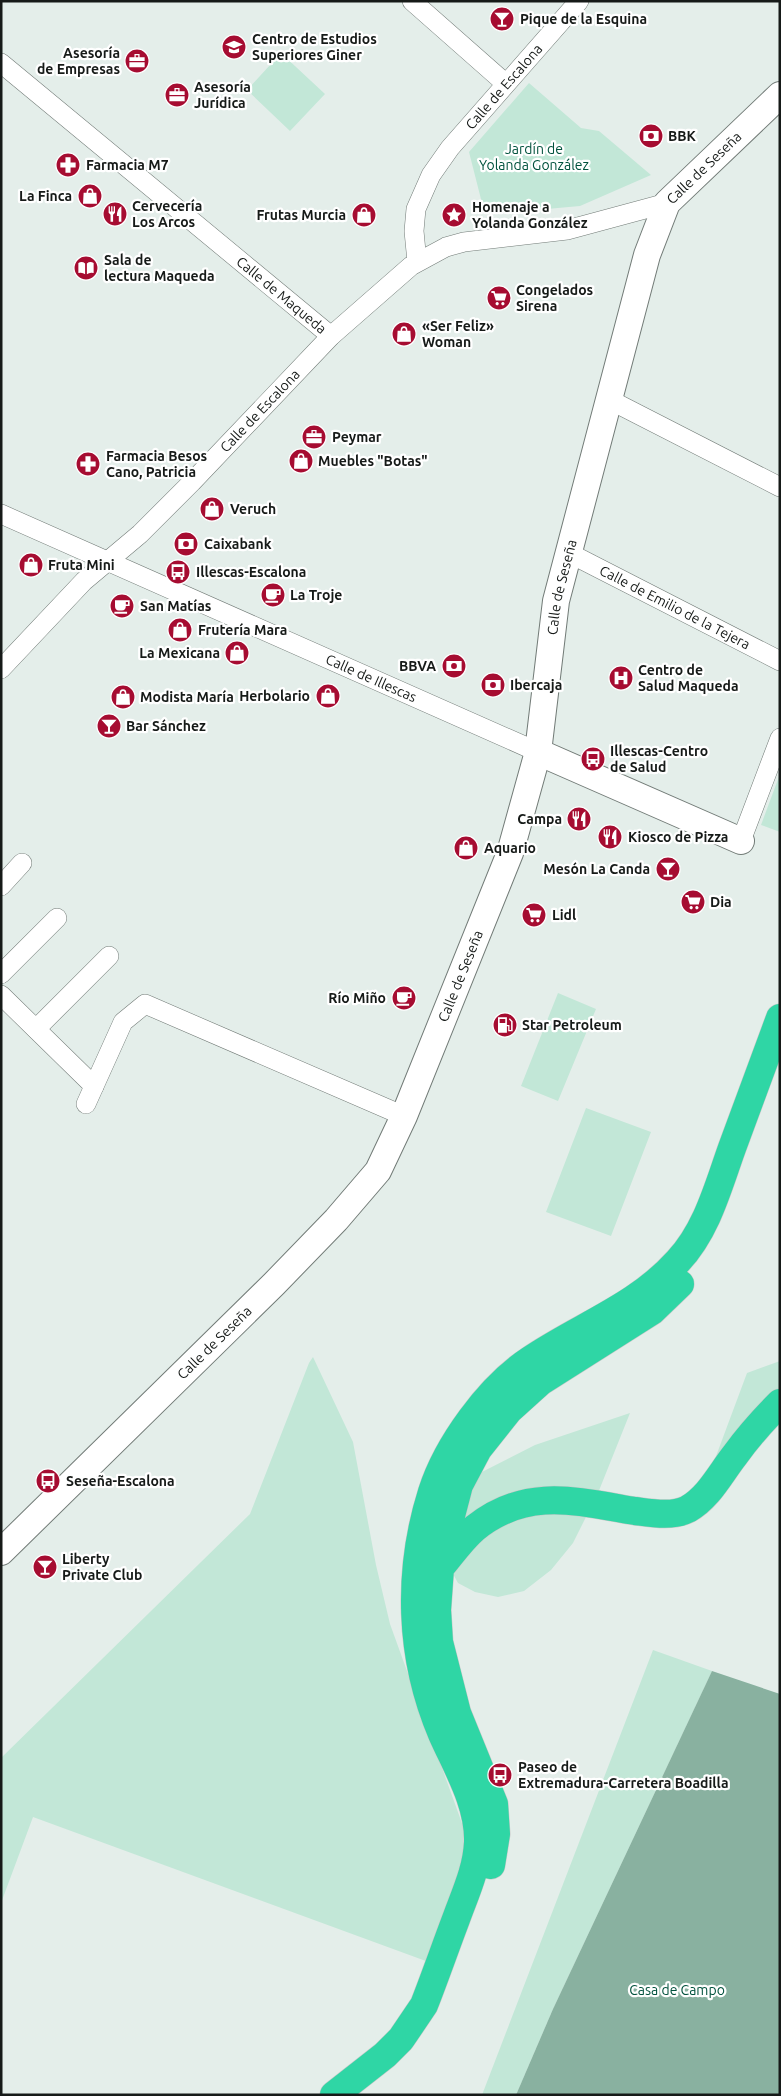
<svg xmlns="http://www.w3.org/2000/svg" width="781" height="2096" font-family="Ubuntu,sans-serif">
	<style>
		.green { fill: #c2e7d7 }
		.forest { fill: #89b1a0 }
		.lines { fill: none; stroke-linecap: round; stroke-linejoin: round }
		.street-casing { stroke: #727b77; stroke-width: 20 }
		.secondary-casing { stroke: #727b77; stroke-width: 28 }
		.highway-casing { stroke: #c7c8c8; stroke-width: 29 }
		.street { stroke: #fff; stroke-width: 19 }
		.secondary { stroke: #fff; stroke-width: 26 }
		.highway { stroke: #2fd6a5; stroke-width: 28 }
		.labels { text-anchor: middle; dominant-baseline: central; stroke-width: 4.5; stroke-linejoin: round; paint-order: stroke }
		.poi-label { font-size: 14px; font-weight: bold; fill: #161a18; stroke: #fff; text-anchor: start }
		.street-label { font-size: 14px; fill: #161a18; stroke: #fff }
		.park-label { font-size: 14px; fill: #01523d; stroke: #fff }
	</style>
	<rect width="100%" height="100%" fill="#e4eeea"/>
	<path class="green" d="M281,53l44,41 -35,37 -43,-41z
		M529,83l52,45 18,3 52,44 -71,31 -88,8 -9,-7 -14,-55z
		M780,774v58l-19,-7z
		M558,993l38,16 -38,92 -37,-15z
		M586,1108l65,24 -40,104 -65,-24z
		M313,1357l40,85 23,123 14,59 73,202 1,29 -30,109 -401,-147 -32,86v-145l249,-244 59,-151z
		M780,1361v31l-74,91 41,-110z
		M630,1413l-32,80 -25,50 -22,27 -27,21 -26,6 -23,-5 -17,-9 -11,-20 4,-32 29,-58 55,-28z
		M653,1650l59,21 -159,338 -37,86h-34z"/>
	<path class="forest" d="M712,1671l68,23v401h-264l37,-86z"/>
	<g class="lines">
		<defs>
			<g id="street">
				<path d="M412,1l93,82"/>
				<path id="s1" d="M1,63l330,273"/>
				<path id="s2" d="M417,262l-3,-31 2,-22 15,-34 19,-27 129,-147"/>
				<path d="M610,400l170,87"/>
				<path id="s3" d="M1,514l537,238"/>
				<path id="s4" d="M569,553l211,108"/>
				<path id="s5" d="M1,669l83,-88 56,-47 52,-52 139,-146 80,-70 35,-19 18,-5 103,-12 100,-27"/>
				<path d="M741,841l39,-103"/>
				<path d="M1,886l21,-23"/>
				<path d="M1,974l56,-56"/>
				<path d="M1,995l93,91"/>
				<path d="M36,1029l73,-73"/>
				<path d="M86,1104l37,-82 22,-18 259,112"/>
			</g>
			<g id="secondary">
				<path d="M538,752l203,89"/>
				<path id="s6" d="M1,1552l273,-268 62,-64 42,-49 26,-55 106,-263 28,-101 18,-151 91,-346 20,-52 113,-108"/>
			</g>
			<path id="highway" d="M440,1568c11,-13 22,-29 35,-40 51,-41 101,-27 160,-17 16,2 38,6 53,-2 21,-12 32,-35 47,-54 13,-18 29,-36 45,-52
				M491,1865l5,-31 -2,-30 -37,-91 -18,-71 -2,-32 3,-42 7,-37 12,-46 19,-36 31,-39 31,-28 112,-71 28,-27
				M334,2095l51,-40 16,-16 23,-34c11,-28 21,-57 32,-86 9,-25 21,-50 22,-77 1,-39 -21,-74 -36,-108 -33,-77 -35,-163 -10,-242 15,-47 57,-105 98,-132 50,-34 107,-53 148,-99 29,-31 40,-74 54,-113 16,-43 32,-86 48,-130"/>
		</defs>
		<use href="#street" class="street-casing"/>
		<use href="#secondary" class="secondary-casing"/>
		<use href="#highway" class="highway-casing"/>
		<use href="#street" class="street"/>
		<use href="#secondary" class="secondary"/>
		<use href="#highway" class="highway"/>
	</g>
	<defs>
		<symbol id="bar-disc" viewBox="-11 -11 22 22"><circle r="9.5" fill="#a60c31" stroke="#fff"/><path d="M-6-5H6L.8 .8V4.5H3.5V6h-7V4.5H-.8V.8Z" fill="#fff"/></symbol>
		<symbol id="school-disc" viewBox="-11 -11 22 22"><circle r="9.5" fill="#a60c31" stroke="#fff"/><path d="M0-5L7-2L0 1L-7-2ZM-4 1L0 2.5L4 1V4Q0 6-4 4Z" fill="#fff"/></symbol>
		<symbol id="office-disc" viewBox="-11 -11 22 22"><circle r="9.5" fill="#a60c31" stroke="#fff"/><path d="M-6-3h4V-5.5h4V-3h4V5H-6ZM-1-4.5V-3h2v-1.5ZM-6 0V1H6V0Z" fill="#fff"/></symbol>
		<symbol id="bank-disc" viewBox="-11 -11 22 22"><circle r="9.5" fill="#a60c31" stroke="#fff"/><path d="M-6-4H6V4H-6ZM0-2.3a2.3 2.3 0 1 0 0 4.6a2.3 2.3 0 1 0 0-4.6Z" fill="#fff"/></symbol>
		<symbol id="pharmacy-disc" viewBox="-11 -11 22 22"><circle r="9.5" fill="#a60c31" stroke="#fff"/><path d="M-2-6h4v4h4v4h-4v4h-4v-4h-4v-4h4Z" fill="#fff"/></symbol>
		<symbol id="shop-disc" viewBox="-11 -11 22 22"><circle r="9.5" fill="#a60c31" stroke="#fff"/><path d="M-5-2.5h2.3a2.7 3.5 0 0 1 5.4 0H5L5.5 6h-11ZM-1.5-2.5h3a1.5 2.3 0 0 0-3 0Z" fill="#fff"/></symbol>
		<symbol id="restaurant-disc" viewBox="-11 -11 22 22"><circle r="9.5" fill="#a60c31" stroke="#fff"/><path d="M-5-6h1v4h1v-4h1v4h1v-4h1v5L-1.5 .5V6h-2V.5L-5-1ZM5-6V6H3V1.5H1.5Q1.5-4 5-6Z" fill="#fff"/></symbol>
		<symbol id="sight-disc" viewBox="-11 -11 22 22"><circle r="9.5" fill="#a60c31" stroke="#fff"/><path d="M0-6L1.8-2.2L6-1.7L2.9 1.2L3.7 5.4L0 3.3L-3.7 5.4L-2.9 1.2L-6-1.7L-1.8-2.2Z" fill="#fff"/></symbol>
		<symbol id="library-disc" viewBox="-11 -11 22 22"><circle r="9.5" fill="#a60c31" stroke="#fff"/><path d="M-6-4Q-3-5.5-.7-3.5V5Q-3 3-6 4ZM6-4Q3-5.5 .7-3.5V5Q3 3 6 4Z" fill="#fff"/></symbol>
		<symbol id="supermarket-disc" viewBox="-11 -11 22 22"><circle r="9.5" fill="#a60c31" stroke="#fff"/><path d="M-6-5.5h2.5l.6 2H6L4.5 2H-2.5L-4.4-4H-6ZM-1.5 3.2a1.3 1.3 0 1 0 .1 0ZM3 3.2a1.3 1.3 0 1 0 .1 0Z" fill="#fff"/></symbol>
		<symbol id="bus-disc" viewBox="-11 -11 22 22"><circle r="9.5" fill="#a60c31" stroke="#fff"/><path d="M-5-6H5V4H4V6H2V4H-2V6H-4V4H-5ZM-3.5-4V0h7V-4ZM-3.5 1.2v1.5H-2V1.2ZM2 1.2v1.5H3.5V1.2Z" fill="#fff"/></symbol>
		<symbol id="cafe-disc" viewBox="-11 -11 22 22"><circle r="9.5" fill="#a60c31" stroke="#fff"/><path d="M-5.5-4.5H6V0H3Q3 3.5 0 3.5H-2.5Q-5.5 3.5-5.5 0ZM3-3.2v2h1.7v-2ZM-6 4.5H4V6H-6Z" fill="#fff"/></symbol>
		<symbol id="hospital-disc" viewBox="-11 -11 22 22"><circle r="9.5" fill="#a60c31" stroke="#fff"/><path d="M-5-5h3v3.5h4V-5h3V5h-3V1.5h-4V5h-3Z" fill="#fff"/></symbol>
		<symbol id="fuel-disc" viewBox="-11 -11 22 22"><circle r="9.5" fill="#a60c31" stroke="#fff"/><path d="M-5.5-6h7V0h2V4h1.3V-2.5L3-4.5l.8-.8L6-3V5H2.5V1h-1V6h-7ZM-4.2-4.7v3.2H.2V-4.7Z" fill="#fff"/></symbol>
	</defs>
	<g fill-rule="evenodd">
		<use href="#bar-disc" x="488" y="5" width="28" height="28"/>
		<use href="#school-disc" x="220" y="33" width="28" height="28"/>
		<use href="#office-disc" x="123" y="47" width="28" height="28"/>
		<use href="#office-disc" x="163" y="81" width="28" height="28"/>
		<use href="#bank-disc" x="637" y="122" width="28" height="28"/>
		<use href="#pharmacy-disc" x="54" y="151" width="28" height="28"/>
		<use href="#shop-disc" x="76" y="182" width="28" height="28"/>
		<use href="#restaurant-disc" x="101" y="200" width="28" height="28"/>
		<use href="#shop-disc" x="350" y="201" width="28" height="28"/>
		<use href="#sight-disc" x="440" y="201" width="28" height="28"/>
		<use href="#library-disc" x="72" y="254" width="28" height="28"/>
		<use href="#supermarket-disc" x="485" y="284" width="28" height="28"/>
		<use href="#shop-disc" x="390" y="320" width="28" height="28"/>
		<use href="#office-disc" x="300" y="423" width="28" height="28"/>
		<use href="#shop-disc" x="287" y="447" width="28" height="28"/>
		<use href="#pharmacy-disc" x="74" y="450" width="28" height="28"/>
		<use href="#shop-disc" x="198" y="495" width="28" height="28"/>
		<use href="#bank-disc" x="172" y="530" width="28" height="28"/>
		<use href="#shop-disc" x="17" y="551" width="28" height="28"/>
		<use href="#bus-disc" x="164" y="558" width="28" height="28"/>
		<use href="#cafe-disc" x="259" y="581" width="28" height="28"/>
		<use href="#cafe-disc" x="108" y="592" width="28" height="28"/>
		<use href="#shop-disc" x="166" y="616" width="28" height="28"/>
		<use href="#shop-disc" x="223" y="639" width="28" height="28"/>
		<use href="#bank-disc" x="440" y="652" width="28" height="28"/>
		<use href="#hospital-disc" x="607" y="664" width="28" height="28"/>
		<use href="#bank-disc" x="479" y="671" width="28" height="28"/>
		<use href="#shop-disc" x="314" y="682" width="28" height="28"/>
		<use href="#shop-disc" x="109" y="683" width="28" height="28"/>
		<use href="#bar-disc" x="95" y="712" width="28" height="28"/>
		<use href="#bus-disc" x="579" y="745" width="28" height="28"/>
		<use href="#restaurant-disc" x="565" y="805" width="28" height="28"/>
		<use href="#restaurant-disc" x="596" y="823" width="28" height="28"/>
		<use href="#shop-disc" x="452" y="834" width="28" height="28"/>
		<use href="#bar-disc" x="654" y="855" width="28" height="28"/>
		<use href="#supermarket-disc" x="679" y="888" width="28" height="28"/>
		<use href="#supermarket-disc" x="520" y="901" width="28" height="28"/>
		<use href="#cafe-disc" x="390" y="984" width="28" height="28"/>
		<use href="#fuel-disc" x="491" y="1011" width="28" height="28"/>
		<use href="#bus-disc" x="34" y="1467" width="28" height="28"/>
		<use href="#bar-disc" x="31" y="1553" width="28" height="28"/>
		<use href="#bus-disc" x="486" y="1761" width="28" height="28"/>
	</g>
	<g class="labels">
		<g class="poi-label">
			<text x="520" y="19">Pique de la Esquina</text>
			<text x="252" y="39">Centro de Estudios<tspan x="252" dy="16">Superiores Giner</tspan></text>
			<text x="120" y="53" text-anchor="end">Asesoría<tspan x="120" dy="16">de Empresas</tspan></text>
			<text x="194" y="87">Asesoría<tspan x="194" dy="16">Jurídica</tspan></text>
			<text x="668" y="136">BBK</text>
			<text x="86" y="165">Farmacia M7</text>
			<text x="72" y="196" text-anchor="end">La Finca</text>
			<text x="132" y="206">Cervecería<tspan x="132" dy="16">Los Arcos</tspan></text>
			<text x="472" y="207">Homenaje a<tspan x="472" dy="16">Yolanda González</tspan></text>
			<text x="346" y="215" text-anchor="end">Frutas Murcia</text>
			<text x="104" y="260">Sala de<tspan x="104" dy="16">lectura Maqueda</tspan></text>
			<text x="516" y="290">Congelados<tspan x="516" dy="16">Sirena</tspan></text>
			<text x="422" y="326">«Ser Feliz»<tspan x="422" dy="16">Woman</tspan></text>
			<text x="332" y="437">Peymar</text>
			<text x="106" y="456">Farmacia Besos<tspan x="106" dy="16">Cano, Patricia</tspan></text>
			<text x="318" y="461">Muebles "Botas"</text>
			<text x="230" y="509">Veruch</text>
			<text x="204" y="544">Caixabank</text>
			<text x="48" y="565">Fruta Mini</text>
			<text x="196" y="572">Illescas-Escalona</text>
			<text x="290" y="595">La Troje</text>
			<text x="140" y="606">San Matías</text>
			<text x="198" y="630">Frutería Mara</text>
			<text x="220" y="653" text-anchor="end">La Mexicana</text>
			<text x="436" y="666" text-anchor="end">BBVA</text>
			<text x="638" y="670">Centro de<tspan x="638" dy="16">Salud Maqueda</tspan></text>
			<text x="510" y="685">Ibercaja</text>
			<text x="310" y="696" text-anchor="end">Herbolario</text>
			<text x="140" y="697">Modista María</text>
			<text x="126" y="726">Bar Sánchez</text>
			<text x="610" y="751">Illescas-Centro<tspan x="610" dy="16">de Salud</tspan></text>
			<text x="562" y="819" text-anchor="end">Campa</text>
			<text x="628" y="837">Kiosco de Pizza</text>
			<text x="484" y="848">Aquario</text>
			<text x="650" y="869" text-anchor="end">Mesón La Canda</text>
			<text x="710" y="902">Dia</text>
			<text x="552" y="915">Lidl</text>
			<text x="386" y="998" text-anchor="end">Río Miño</text>
			<text x="522" y="1025">Star Petroleum</text>
			<text x="66" y="1481">Seseña-Escalona</text>
			<text x="62" y="1559">Liberty<tspan x="62" dy="16">Private Club</tspan></text>
			<text x="518" y="1767">Paseo de<tspan x="518" dy="16">Extremadura-Carretera Boadilla</tspan></text>
		</g>
		<g class="street-label">
			<text stroke="none"><textPath href="#s2" startOffset="205">Calle de Escalona</textPath></text>
			<text stroke="none"><textPath href="#s6" startOffset="1602">Calle de Seseña</textPath></text>
			<text stroke="none"><textPath href="#s1" startOffset="364">Calle de Maqueda</textPath></text>
			<text stroke="none"><textPath href="#s5" startOffset="366">Calle de Escalona</textPath></text>
			<text stroke="none"><textPath href="#s6" startOffset="1152">Calle de Seseña</textPath></text>
			<text stroke="none"><textPath href="#s4" startOffset="119">Calle de Emilio de la Tejera</textPath></text>
			<text stroke="none"><textPath href="#s3" startOffset="405">Calle de Illescas</textPath></text>
			<text stroke="none"><textPath href="#s6" startOffset="748">Calle de Seseña</textPath></text>
			<text stroke="none"><textPath href="#s6" startOffset="299">Calle de Seseña</textPath></text>
		</g>
		<g class="park-label">
			<text x="534" y="149">Jardín de<tspan x="534" dy="16">Yolanda González</tspan></text>
			<text x="677" y="1990">Casa de Campo</text>
		</g>
	</g>
	<rect width="781" height="2096" fill="none" stroke="#161a18" stroke-width="5"/>
</svg>
